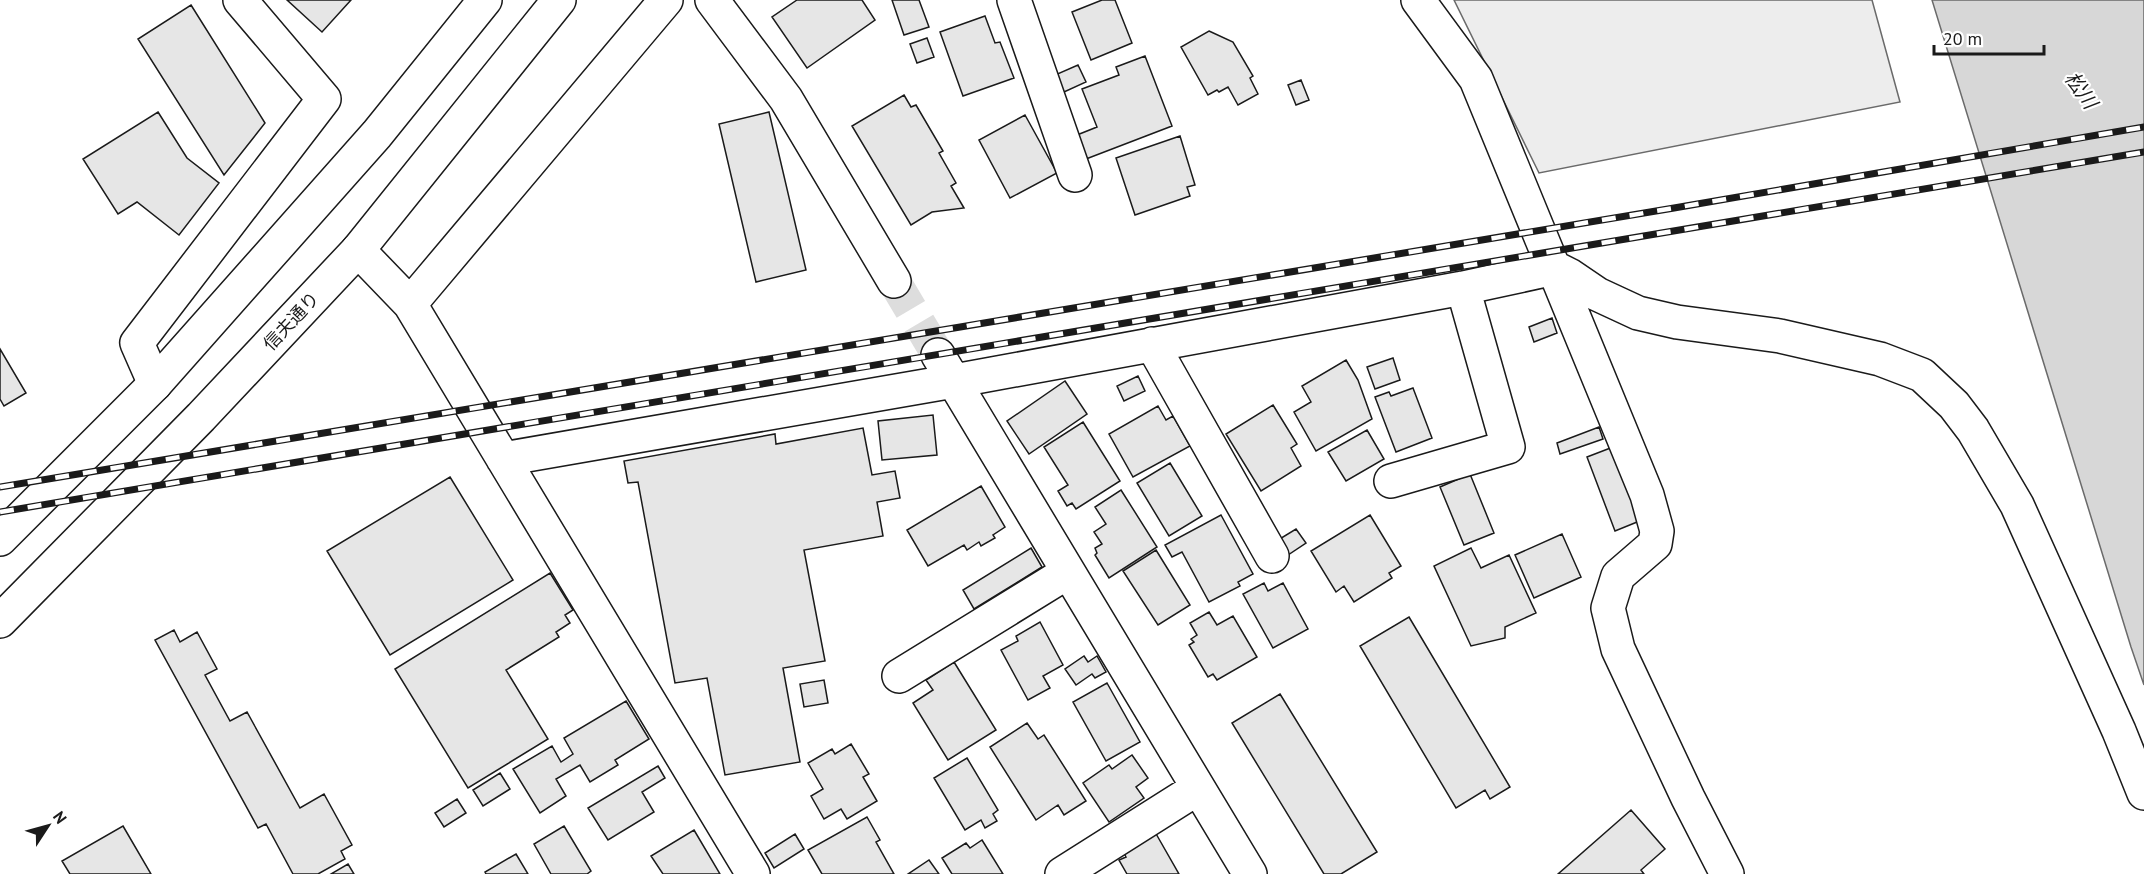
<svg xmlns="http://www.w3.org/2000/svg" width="2144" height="874" font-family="'PT Sans','Noto Sans JP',sans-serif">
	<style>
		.built { fill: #ededed; stroke: #6a6a6a; stroke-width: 1.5 }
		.water { fill: #d7d7d7; stroke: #6a6a6a; stroke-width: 1.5 }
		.building { fill: #e6e6e6; stroke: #1a1a1a; stroke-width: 1.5 }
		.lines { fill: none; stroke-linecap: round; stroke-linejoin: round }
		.minor-tunnel { stroke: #ddd; stroke-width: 33; stroke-dasharray: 33 16; stroke-linecap: butt }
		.minor-casing { stroke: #1a1a1a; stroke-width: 36 }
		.highway-casing { stroke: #1a1a1a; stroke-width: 36 }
		.minor { stroke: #fff; stroke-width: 33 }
		.highway { stroke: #fff; stroke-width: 33 }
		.rail-casing { stroke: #1a1a1a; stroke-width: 7 }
		.rail { stroke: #fff; stroke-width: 4.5; stroke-dasharray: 14; stroke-linecap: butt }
		.labels { text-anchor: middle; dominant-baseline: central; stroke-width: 4.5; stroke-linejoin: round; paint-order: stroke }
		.street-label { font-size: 18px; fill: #1a1a1a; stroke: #fff }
		.water-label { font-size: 20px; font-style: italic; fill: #1a1a1a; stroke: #fff }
	</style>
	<rect width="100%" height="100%" fill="#fff"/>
	<path class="built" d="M1454,0h418l28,102 -361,71z"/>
	<path class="water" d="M1932,0h212v685l-13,-38z"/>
	<path class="building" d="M287,0h64l-29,32z
		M797,0h65l13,20 -68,48 -35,-51z
		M892,0h27l10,27 -25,8z
		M1102,0h13l17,43 -41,17 -19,-48z
		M191,5l74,118 -41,52 -86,-136z
		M985,16l10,27 5,-1 14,36 -51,18 -23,-64z
		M1209,31l24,11 20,34 -3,2 8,16 -20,11 -10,-18 -9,5 -2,-2 -9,5 -27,-48z
		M927,38l7,19 -17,6 -7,-19z
		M1145,56l27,70 -86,33 -9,-24 20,-8 -15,-38 37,-14 -3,-8z
		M1078,65l8,17 -22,10 -9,-17z
		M1301,80l8,20 -13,5 -8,-20z
		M904,95l7,12 5,-2 27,46 -4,2 17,30 -5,3 13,22 -32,4 -21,13 -59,-99z
		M158,112l29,46 32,25 -40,52 -42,-33 -19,12 -35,-55z
		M769,112l37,158 -50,12 -37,-158z
		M1025,115l32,58 -47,25 -31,-58z
		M1180,136l15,49 -8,2 3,9 -55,19 -19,-57z
		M1552,318l5,15 -23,9 -5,-15z
		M0,349l26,44 -22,13 -4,-7z
		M1393,358l7,22 -25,9 -8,-22z
		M1346,360l12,20 14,39 -56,32 -22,-39 17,-10 -9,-16z
		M1138,376l7,15 -21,10 -7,-15z
		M1065,381l22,33 -58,40 -22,-33z
		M1413,388l19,50 -36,14 -21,-55 14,-5 2,4z
		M1273,405l24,39 -6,4 10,18 -40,25 -35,-57z
		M1158,406l8,14 7,-4 17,30 -57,31 -24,-43z
		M933,415l4,40 -55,5 -4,-39z
		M1083,422l37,59 -44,28 -4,-6 -5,3 -9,-15 10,-6 -24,-38z
		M1599,427l4,12 -43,15 -3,-11z
		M863,428l9,47 23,-4 5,27 -23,4 6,34 -79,14 21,111 -42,7 17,94 -75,13 -18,-97 -32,5 -37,-201 -10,1 -4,-22 151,-27 1,10z
		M1367,430l17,29 -38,22 -18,-29z
		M1613,447l29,73 -27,11 -28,-74z
		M1170,463l32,53 -33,20 -32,-53z
		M1470,474l24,59 -30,12 -24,-58z
		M450,477l63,103 -123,75 -63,-104z
		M981,486l24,41 -12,8 2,3 -14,8 -2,-4 -12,8 -3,-5 -36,21 -21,-36z
		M1121,490l36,57 -48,31 -14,-23 2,-2 -2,-5 7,-4 -8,-12 12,-8 -11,-17z
		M1221,515l32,59 -15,8 2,4 -31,16 -27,-50 -10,5 -7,-12z
		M1370,515l31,51 -12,7 3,5 -38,24 -10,-16 -8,6 -25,-41z
		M1296,529l10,14 -18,12 -10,-15z
		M1562,534l19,43 -47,21 -19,-43z
		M1031,548l11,19 -68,42 -11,-19z
		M1471,548l10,20 28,-13 27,58 -31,14v11l-34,8 -37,-80z
		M1156,550l34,55 -32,20 -35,-54z
		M550,573l23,37 -8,5 5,8 -14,9 3,5 -53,33 42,69 -80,49 -73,-119z
		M1264,583l4,8 15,-8 25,46 -35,19 -30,-54z
		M1209,612l8,13 16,-9 24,41 -40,23 -4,-6 -5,3 -19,-32 5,-3 -3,-3 6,-4 -7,-12z
		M1409,617l101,170 -20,12 -5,-9 -29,18 -96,-162z
		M1040,622l23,43 -20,11 7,12 -22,12 -27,-50 17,-9 -2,-5z
		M174,630l6,12 17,-10 20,37 -12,6 25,46 17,-9 53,96 24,-14 28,51 -11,6 4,8 -27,15h-25l-27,-50 -8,4 -103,-188z
		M1084,656l4,6 9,-6 9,16 -11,6 -3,-4 -16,11 -11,-16z
		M954,662l42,68 -48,30 -35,-57 20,-13 -7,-10z
		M824,680l4,23 -24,4 -4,-23z
		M1107,683l33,59 -34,19 -33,-59z
		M1280,694l97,158 -36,22h-17l-92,-151z
		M626,701l23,38 -34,21 3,5 -28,17 -10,-17 -24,14 10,17 -26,17 -27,-44 39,-23 9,16 12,-8 -9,-16z
		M1027,723l11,16 6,-4 42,66 -22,14 -6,-10 -22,15 -46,-73z
		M851,744l18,30 -6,3 14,24 -30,18 -6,-10 -17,10 -13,-23 12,-7 -15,-26 24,-14 3,5z
		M1132,755l16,23 -12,9 8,11 -35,24 -26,-39 26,-18 3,4z
		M967,758l31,52 -5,4 4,7 -12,7 -4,-8 -16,10 -31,-52z
		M658,766l7,12 -23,14 12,20 -46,28 -20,-32z
		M500,773l10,16 -27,17 -10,-16z
		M457,799l9,14 -22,14 -9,-14z
		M1631,810l34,39 -24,21 3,4h-86z
		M867,817l13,23 -4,2 18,32h-72l-14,-24z
		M123,826l28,48h-81l-8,-13z
		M564,826l27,45 -4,3h-36l-17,-30z
		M694,830l26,44h-57l-12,-18z
		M1155,832l24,42h-52l-8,-14 7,-3 -3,-6z
		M795,834l9,15 -30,19 -9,-15z
		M982,840l21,34h-51l-10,-16 24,-15 4,5z
		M516,854l12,20h-42l-1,-2z
		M929,860l10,14h-31z
		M348,864l6,10h-23z"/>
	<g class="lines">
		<path class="minor-tunnel" d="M894,281l44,74"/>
		<defs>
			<path id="minor" d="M666,0l-256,304 343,570
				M712,0l74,99 108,182
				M1014,0l61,175
				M1418,0l58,79 171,416 10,36 -2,13 -37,32 -10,32 10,41 70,149 39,76
				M358,250l52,54
				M1152,344l120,212
				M938,355l312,519
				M155,384l-18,-41 187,-244 -84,-99
				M503,459l451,-78 509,-93 92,-20 14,7 28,19 41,19 39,9 103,14 100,23 42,16 32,30 19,25 44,75 102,226 25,62
				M1391,481l117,-34 -45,-159
				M899,676l169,-104
				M1062,874l136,-86"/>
			<path id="highway" d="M0,539l155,-155 222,-250 108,-134
				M0,621l201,-204 157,-167 201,-250"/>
		</defs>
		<use href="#minor" class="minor-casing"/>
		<use href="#highway" class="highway-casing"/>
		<use href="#minor" class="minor"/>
		<use href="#highway" class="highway"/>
		<defs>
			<path id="rail" d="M0,487l1674,-279 470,-81
				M0,512l2144,-360"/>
		</defs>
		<use href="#rail" class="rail-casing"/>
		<use href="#rail" class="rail"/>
	</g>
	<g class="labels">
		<g class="street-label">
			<text transform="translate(291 321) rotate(-47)">信夫通り</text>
		</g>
		<g class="water-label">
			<text transform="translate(2081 90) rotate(55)">松川</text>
		</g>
	</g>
	<g transform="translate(48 826) rotate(54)" stroke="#ffffff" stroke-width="4.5" paint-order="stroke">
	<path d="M0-4.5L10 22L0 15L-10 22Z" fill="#1a1a1a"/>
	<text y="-9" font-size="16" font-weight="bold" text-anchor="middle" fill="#1a1a1a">N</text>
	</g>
	<path d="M1934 45v9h110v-9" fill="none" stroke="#1a1a1a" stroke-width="3"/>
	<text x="1943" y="45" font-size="18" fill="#1a1a1a" stroke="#ffffff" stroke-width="4.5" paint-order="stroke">20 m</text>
</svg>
